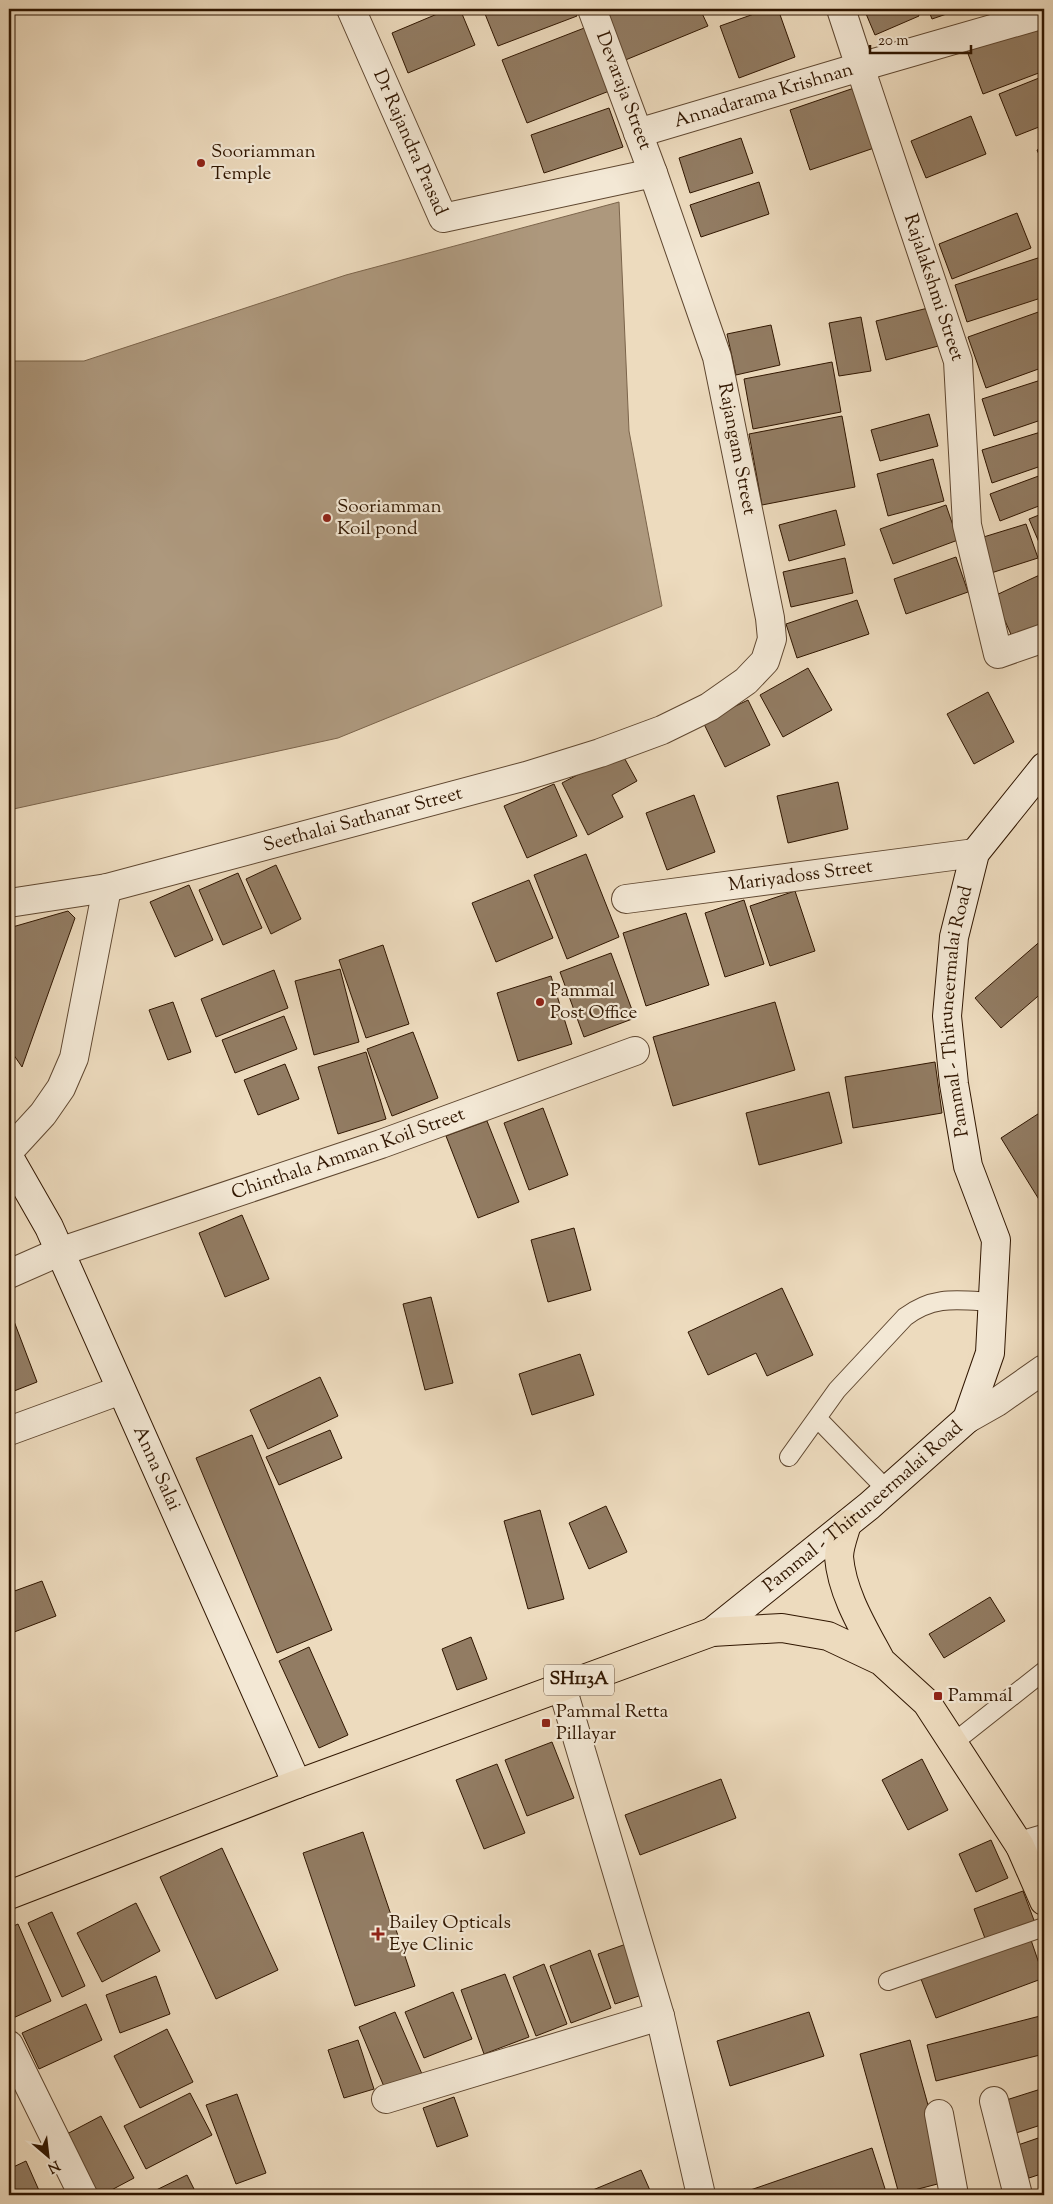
<svg xmlns="http://www.w3.org/2000/svg" width="1053" height="2204" font-family="'Sorts Mill Goudy',serif">
	<style>
		.water { fill: #ad987d; stroke: #7b644b }
		.building { fill: #927c63; stroke: #301600 }
		.lines { fill: none; stroke-linecap: round; stroke-linejoin: round }
		.lane-casing { stroke: #5f4730; stroke-width: 20 }
		.street-casing { stroke: #5f4730; stroke-width: 30 }
		.secondary-casing { stroke: #301600; stroke-width: 30 }
		.primary-casing { stroke: #301600; stroke-width: 30 }
		.lane { stroke: #f3e8d5; stroke-width: 18 }
		.street { stroke: #f3e8d5; stroke-width: 28 }
		.secondary { stroke: #f3e8d5; stroke-width: 28 }
		.primary { stroke: #eddbbe; stroke-width: 28 }
		.poi-dot { fill: #8f2418; stroke: #f3e8d5; stroke-width: 2 }
		.labels { text-anchor: middle; dominant-baseline: central; stroke-width: 4.5; stroke-linejoin: round; paint-order: stroke }
		.shield { fill: #f3e8d5; stroke: #6a5540; stroke-width: 1 }
		.shield-label { font-size: 18px; font-weight: bold; fill: #301600 }
		.street-label { font-size: 19px; fill: #301600; stroke: #f3e8d5 }
		.poi-label { font-size: 19px; fill: #301600; stroke: #f3e8d5; text-anchor: start }
	</style>
	<rect width="100%" height="100%" fill="#eddbbe"/>
	<filter id="stains"><feTurbulence type="fractalNoise" baseFrequency=".004" numOctaves="4"/><feColorMatrix values="0 0 0 0 .2 0 0 0 0 .09 0 0 0 0 .02 0 0 0 .5 -.17"/></filter>
	<radialGradient id="worn" r=".72"><stop offset=".6" stop-color="#630" stop-opacity="0"/><stop offset="1" stop-color="#630" stop-opacity=".3"/></radialGradient>
	<path class="water" d="M619,202l10,229 33,175 -324,132 -329,72v-449h75l262,-86z"/>
	<path class="building" d="M449,9h11l15,36 -67,28 -16,-40z
		M483,9h91l3,7 -79,30z
		M601,9h99l8,17 -85,35z
		M768,9h10l17,48 -56,21 -19,-52z
		M864,9h52l3,7 -44,19z
		M928,9h33l-29,10z
		M1044,22v49l-61,23 -16,-43z
		M592,25l25,63 -90,35 -25,-63z
		M1044,76v49l-28,11 -17,-42z
		M857,87l20,60 -67,23 -20,-60z
		M609,108l14,39 -79,26 -13,-38z
		M971,116l15,38 -60,24 -15,-37z
		M741,138l12,35 -63,20 -11,-35z
		M1044,147v19l-7,-16z
		M759,182l10,32 -68,23 -11,-32z
		M1017,213l14,35 -79,31 -13,-35z
		M1044,256v41l-77,25 -12,-37z
		M932,307l10,38 -56,15 -10,-39z
		M1044,310v57l-58,21 -18,-51z
		M861,317l10,54 -32,5 -10,-53z
		M771,325l9,40 -44,10 -9,-41z
		M832,362l9,50 -88,17 -9,-50z
		M1044,379v40l-50,17 -12,-37z
		M929,414l9,32 -58,15 -9,-31z
		M842,416l13,71 -93,18 -13,-71z
		M1044,431v34l-52,18 -10,-33z
		M933,459l11,42 -56,15 -11,-42z
		M1044,474v30l-44,17 -10,-27z
		M946,505l12,35 -65,24 -13,-35z
		M836,510l9,35 -56,16 -10,-36z
		M1044,513v41l-15,-35z
		M1026,524l12,34 -50,16 -11,-35z
		M956,557l12,35 -62,22 -12,-35z
		M845,558l8,35 -62,14 -8,-35z
		M1044,573v52l-31,14 -19,-43z
		M857,600l12,34 -72,24 -11,-34z
		M808,668l24,42 -49,27 -23,-42z
		M988,692l26,50 -40,22 -27,-50z
		M748,700l22,45 -45,22 -22,-45z
		M621,752l16,29 -25,14 11,22 -35,18 -26,-52z
		M838,782l10,47 -60,14 -11,-47z
		M554,784l23,52 -50,22 -23,-52z
		M694,795l21,57 -48,18 -21,-57z
		M586,854l33,83 -52,22 -33,-84z
		M276,865l25,54 -30,15 -25,-55z
		M238,873l24,55 -39,17 -24,-55z
		M529,880l24,58 -57,24 -24,-59z
		M189,885l24,55 -38,17 -25,-55z
		M795,891l20,60 -45,15 -20,-60z
		M744,900l20,64 -39,13 -20,-64z
		M68,911l7,7 -53,149 -13,-19v-120z
		M686,913l23,72 -63,21 -23,-73z
		M1044,938v53l-43,37 -26,-30z
		M383,945l26,79 -43,14 -27,-78z
		M611,953l24,65 -51,19 -24,-65z
		M340,969l19,73 -45,13 -19,-74z
		M274,970l14,38 -72,29 -15,-38z
		M551,976l21,68 -54,17 -21,-68z
		M173,1002l18,50 -23,8 -19,-50z
		M775,1002l20,68 -122,36 -20,-69z
		M284,1016l13,33 -62,24 -13,-33z
		M413,1032l25,66 -46,18 -25,-67z
		M366,1052l20,67 -48,15 -20,-67z
		M935,1062l7,51 -89,15 -8,-51z
		M285,1064l14,35 -41,16 -14,-35z
		M829,1092l13,51 -83,22 -13,-52z
		M543,1108l25,67 -39,15 -25,-67z
		M1044,1110v95l-1,1 -42,-68z
		M487,1121l32,81 -41,16 -32,-82z
		M242,1215l27,64 -44,18 -26,-64z
		M574,1228l17,62 -43,12 -17,-62z
		M782,1288l31,67 -46,21 -11,-23 -48,22 -20,-43z
		M431,1297l22,86 -28,7 -22,-86z
		M9,1308l28,74 -28,11z
		M580,1354l14,41 -62,20 -13,-41z
		M320,1377l18,39 -70,33 -18,-39z
		M330,1430l12,28 -63,27 -13,-28z
		M252,1435l80,195 -55,23 -81,-195z
		M606,1506l21,46 -38,17 -20,-46z
		M540,1510l24,89 -36,10 -24,-88z
		M42,1581l14,35 -47,18v-41z
		M990,1597l15,24 -61,37 -15,-24z
		M471,1637l16,42 -30,11 -15,-41z
		M309,1647l39,88 -29,13 -40,-87z
		M552,1742l22,56 -47,18 -22,-56z
		M922,1759l26,51 -40,20 -26,-50z
		M497,1764l28,69 -41,16 -28,-69z
		M721,1779l15,39 -96,37 -15,-40z
		M363,1832l52,154 -60,20 -52,-153z
		M991,1840l17,38 -32,14 -17,-38z
		M222,1848l56,122 -62,29 -56,-122z
		M1023,1891l12,32 -49,18 -12,-32z
		M136,1903l24,48 -58,31 -25,-49z
		M52,1912l33,74 -23,11 -34,-74z
		M18,1924l33,77 -38,17 -4,-11v-79z
		M1031,1940l13,38 -108,40 -15,-39z
		M629,1943l16,51 -30,10 -17,-50z
		M590,1950l21,58 -40,15 -21,-57z
		M544,1964l23,60 -31,12 -23,-59z
		M505,1974l24,63 -45,17 -23,-64z
		M156,1976l14,38 -50,19 -14,-38z
		M453,1992l19,47 -48,19 -19,-46z
		M86,2004l16,36 -63,29 -17,-36z
		M395,2012l27,62 -37,15 -26,-62z
		M809,2012l15,44 -94,30 -13,-45z
		M1044,2015v39l-108,27 -9,-36z
		M167,2029l26,53 -53,26 -26,-52z
		M358,2040l16,49 -30,9 -16,-48z
		M910,2040l39,141 -50,13 -39,-140z
		M1044,2088v36l-34,11 -10,-33z
		M190,2093l22,42 -66,34 -22,-43z
		M237,2094l29,79 -30,11 -30,-79z
		M454,2097l14,39 -31,11 -14,-39z
		M101,2116l33,62 -32,17h-5l-32,-60z
		M1044,2136v37l-15,5 -11,-33z
		M872,2148l15,47h-151z
		M26,2161l15,34h-32v-26z
		M641,2170l11,25h-63l-1,-3z
		M187,2175l10,20h-51z"/>
	<g class="lines">
		<defs>
			<path id="lane" d="M817,1418l70,72
				M789,1457l48,-67 68,-73c29,-22 53,-17 88,-15
				M953,1743l91,-72
				M888,1981l156,-54"/>
			<g id="street">
				<path id="s1" d="M351,9l92,209 210,-45"/>
				<path id="s2" d="M1044,14l-184,53 98,294 9,164 31,129 46,-16"/>
				<path id="s3" d="M638,133l222,-66 -19,-58"/>
				<path id="s4" d="M626,899l349,-46"/>
				<path id="s5" d="M9,903l98,-15 419,-112 74,-23 62,-23 47,-23 37,-26 19,-20 7,-22 -2,-21 -53,-261 -64,-184 -61,-164"/>
				<path d="M9,1151l34,-37 18,-26 13,-30 33,-170"/>
				<path id="s6" d="M9,1274l50,-22 322,-108 254,-93"/>
				<path d="M967,1419l30,-17 47,-33"/>
				<path d="M9,1431l112,-41"/>
				<path d="M562,1687l98,329 41,179"/>
				<path d="M1020,1846l24,-7"/>
				<path d="M9,2045l74,150"/>
				<path d="M386,2099l274,-83"/>
				<path d="M994,2101l24,94"/>
				<path d="M939,2114l15,81"/>
			</g>
			<g id="secondary">
				<path id="s7" d="M9,1157l40,70 248,557"/>
				<path id="s8" d="M712,1632l157,-126 98,-87 23,-66 6,-113 -28,-74 -14,-82 -7,-68 7,-79 21,-84 69,-86"/>
			</g>
			<path id="primary" d="M847,1524c-3,10 -8,23 -8,33 3,37 25,72 42,104
				M9,1895l288,-111 415,-152 70,-4 46,8 53,25 46,42 93,143 24,55"/>
		</defs>
		<use href="#lane" class="lane-casing"/>
		<use href="#street" class="street-casing"/>
		<use href="#secondary" class="secondary-casing"/>
		<use href="#primary" class="primary-casing"/>
		<use href="#lane" class="lane"/>
		<use href="#street" class="street"/>
		<use href="#secondary" class="secondary"/>
		<use href="#primary" class="primary"/>
	</g>
	<g class="poi-dot">
		<circle cx="201" cy="163" r="5"/>
		<circle cx="327" cy="518" r="5"/>
		<circle cx="540" cy="1002" r="5"/>
		<rect x="933" y="1691" width="10" height="10" rx="2.5"/>
		<rect x="541" y="1718" width="10" height="10" rx="2.5"/>
		<path d="M375.5 1926.5h5v5h5v5h-5v5h-5v-5h-5v-5h5z"/>
	</g>
	<g class="labels">
		<rect class="shield" x="544" y="1664.5" width="70" height="31" rx="4"/>
		<g class="shield-label">
			<text x="579" y="1680">SH113A</text>
		</g>
		<g class="street-label">
			<text transform="translate(623 91) rotate(69)">Devaraja Street</text>
			<text stroke="none"><textPath href="#s3" startOffset="131">Annadarama Krishnan</textPath></text>
			<text stroke="none"><textPath href="#s1" startOffset="146">Dr Rajandra Prasad</textPath></text>
			<text stroke="none"><textPath href="#s2" startOffset="424">Rajalakshmi Street</textPath></text>
			<text transform="translate(736 449) rotate(79)">Rajangam Street</text>
			<text stroke="none"><textPath href="#s5" startOffset="364">Seethalai Sathanar Street</textPath></text>
			<text stroke="none"><textPath href="#s4" startOffset="176">Mariyadoss Street</textPath></text>
			<text stroke="none"><textPath href="#s8" startOffset="751">Pammal - Thiruneermalai Road</textPath></text>
			<text stroke="none"><textPath href="#s6" startOffset="360">Chinthala Amman Koil Street</textPath></text>
			<text stroke="none"><textPath href="#s7" startOffset="345">Anna Salai</textPath></text>
			<text stroke="none"><textPath href="#s8" startOffset="196">Pammal - Thiruneermalai Road</textPath></text>
		</g>
		<g class="poi-label">
			<text x="211" y="152">Sooriamman<tspan x="211" dy="22">Temple</tspan></text>
			<text x="337" y="507">Sooriamman<tspan x="337" dy="22">Koil pond</tspan></text>
			<text x="550" y="991">Pammal<tspan x="550" dy="22">Post Office</tspan></text>
			<text x="948" y="1696">Pammal</text>
			<text x="556" y="1712">Pammal Retta<tspan x="556" dy="22">Pillayar</tspan></text>
			<text x="389" y="1923">Bailey Opticals<tspan x="389" dy="22">Eye Clinic</tspan></text>
		</g>
	</g>
	<rect width="1053" height="2204" fill="none" stroke="#eddbbe" stroke-width="30"/>
	<rect x="10" y="10" width="1033" height="2184" fill="none" stroke="#301600" stroke-width="2.5"/>
	<rect x="15" y="15" width="1023" height="2174" fill="none" stroke="#301600"/>
	<g transform="translate(48 2156) rotate(152)" stroke="#f3e8d5" stroke-width="4" paint-order="stroke">
	<path d="M0-4L9 19L0 12L-9 19Z" fill="#301600"/>
	<text y="-8" font-size="14" font-weight="bold" text-anchor="middle" fill="#301600">N</text>
	</g>
	<path d="M870 45v8h101v-8" fill="none" stroke="#301600" stroke-width="2.5"/>
	<text x="878" y="45" font-size="15" fill="#301600" stroke="#f3e8d5" stroke-width="4" paint-order="stroke">20 m</text>
	<rect width="100%" height="100%" filter="url(#stains)"/>
	<rect width="100%" height="100%" fill="url(#worn)"/>
</svg>
